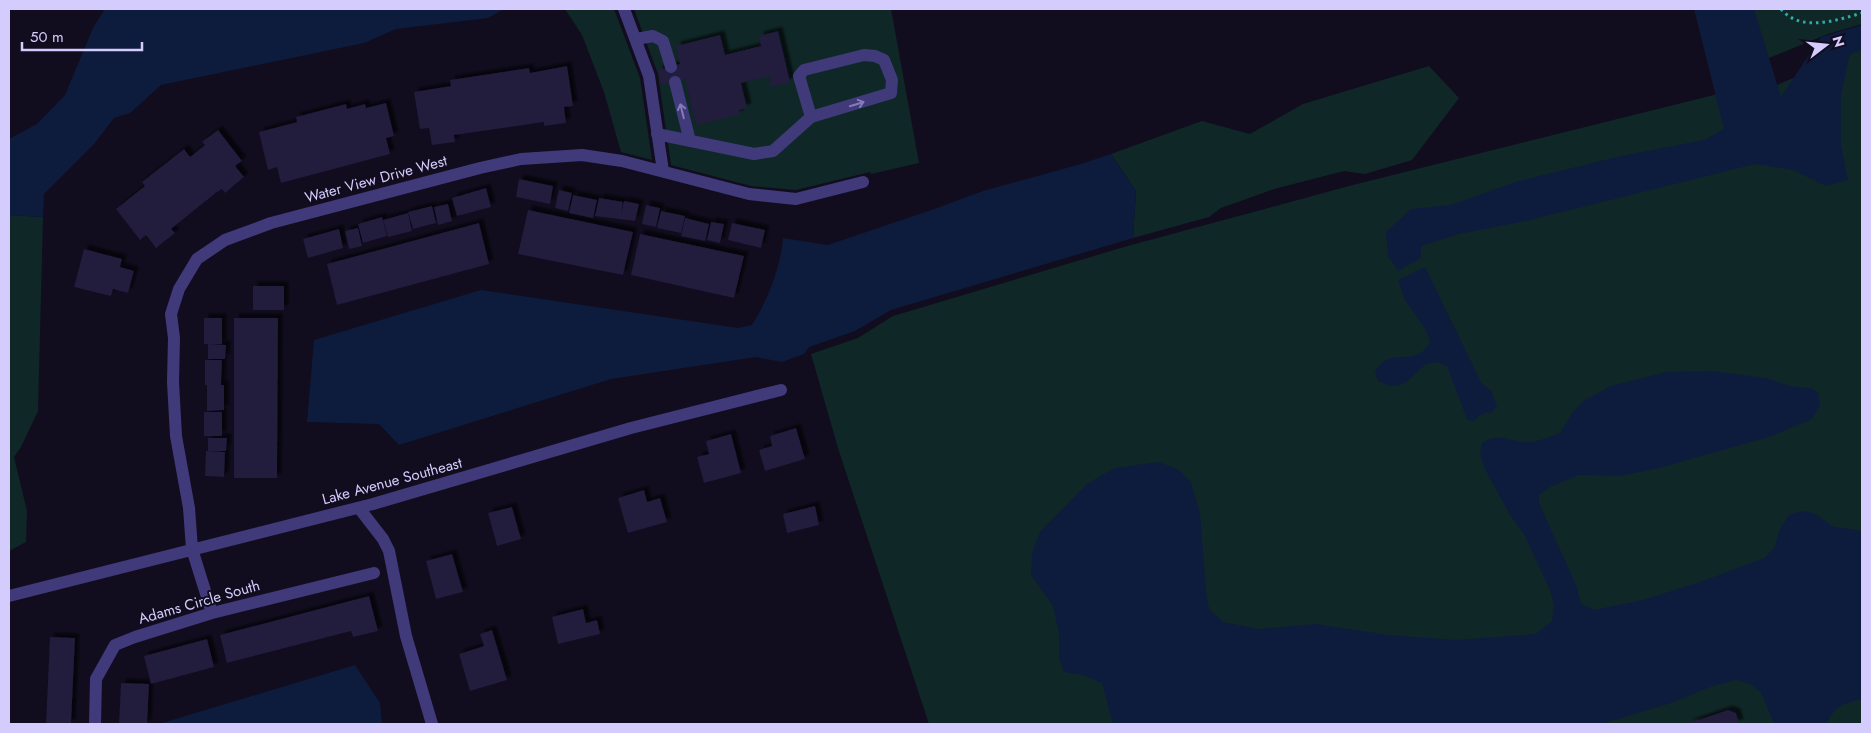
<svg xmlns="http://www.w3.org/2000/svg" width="1871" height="733" font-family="Jost,sans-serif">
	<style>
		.green { fill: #102727 }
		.water { fill: #0d1c3d }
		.building { fill: #231a3e; filter: url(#shadow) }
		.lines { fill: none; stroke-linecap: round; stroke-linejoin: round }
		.path { stroke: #32abab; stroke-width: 3; stroke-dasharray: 2.5 4; stroke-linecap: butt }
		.minor { stroke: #403a7b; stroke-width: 12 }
		.oneway { stroke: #837cb6 }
		.labels { text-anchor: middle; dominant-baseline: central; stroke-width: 4; stroke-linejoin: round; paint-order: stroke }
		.street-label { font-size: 15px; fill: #d4ccfd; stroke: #110d1e }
	</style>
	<defs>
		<filter id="shadow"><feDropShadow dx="4.5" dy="-4.5" stdDeviation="1" flood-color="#0009"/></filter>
	</defs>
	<rect width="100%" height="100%" fill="#110d1e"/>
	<path class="green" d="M565,9h49l26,69 12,82 -31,-8 -17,-60 -22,-57z
		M634,9h257l28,154 -48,11 -1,-2 -74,18 -45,-4 -80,-21 -13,-91z
		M1751,9h111v15l-34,10 -64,26z
		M1862,49v675h-933l-91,-276 -27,-94 47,-16 35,-22 231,-69 229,-62 373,-93 51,-7z
		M1429,66l30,32 -47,62 -47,14 -21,-3 -70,18 -53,19 -12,9 -76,21 3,-47 -25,-37 91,-33 48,13 53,-30z
		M9,215l34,2 -5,194 -17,36 -7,10 13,54 -1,31 -17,9z"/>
	<path class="water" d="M105,9h399l-16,9 -92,11 -32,14 -203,42 -31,28 -16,5 -20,26 -50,50 -1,23 -34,-2v-76l28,-15 28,-29 28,-67z
		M1694,9h60l27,88 40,-60 41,-12v25l-12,4 -9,41v51l7,34 -22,6 -33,-16 -38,-6 -229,57 -67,13 -38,12v12l-23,13 -10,-15 -2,-24 25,-23 40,-4 64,-23 106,-26 83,-16 20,-11z
		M1111,154l25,37 -3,47 -242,72 -36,21 -46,16 -5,7 -22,8 -26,-5 -145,22 -212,66 -20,-21 -72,-2 7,-82 167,-50 257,38 14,-3c15,-23 29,-59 31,-87l45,7 109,-37 46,-17 98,-27z
		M1425,267l56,115 11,10 5,15 -8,7 -1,-2 -10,4v2l-5,3 -6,-2 -20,-53c-33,-17 -30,35 -69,15l-3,-9c2,-3 5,-8 8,-10 16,-11 35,3 47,-20l-4,-12 -21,-30 -7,-20z
		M1712,371l55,7 22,8 22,2 7,4 2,14 -8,13 -43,18 -110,31 -39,8 -41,-1 -29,12 -11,8v8l37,82 5,19 13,6 49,-10 63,-20 58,-22 11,-11 3,-14 11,-18 9,-3 9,-1 12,5 12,10 31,5v168c-19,5 -27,6 -35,25h-53l-13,-32 -11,-8 -14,-4 -26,7 -36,15 -72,22h-489l-11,-41 -19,-8 -19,-3 -5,-13v-26l-6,-27 -22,-31 1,-22 8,-21 47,-48 27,-16 45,-6 20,8 12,13 9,30 6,78 3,18 14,13 36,7 56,-5 74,11 67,5 80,-6 16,-13 2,-16 -4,-15 -26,-56 -14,-19 -25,-46 -5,-15 2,-11c14,-12 30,-1 47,-1 9,0 22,-6 31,-9l12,-20 11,-12 28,-15 55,-14z
		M355,665l25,38 2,21h-223z"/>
	<path class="building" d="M778,31l12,51 -19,5 -2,-11 -28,7 6,25 -8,2 1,4 -44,11 -11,-46 -24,6 -3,-15 22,-6 -4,-18 44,-11 5,20 36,-9 -2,-10z
		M567,66l6,40 -9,1 2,16 -22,3v-4l-90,13 1,7 -23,3 -3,-17 -9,1 -6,-37 37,-6 -1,-6 79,-12 1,5z
		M386,103l8,33 -8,2 4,16 -109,29 -4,-16 -9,3 -9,-38 38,-10 -1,-5 50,-13 1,5 18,-5 1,4z
		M218,130l24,31 -7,5 9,11 -19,16 -3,-4 -5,3 -46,37 4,4 -19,15 -10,-13 -6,5 -24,-31 29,-23 -3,-4 42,-33 6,8 15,-12 -3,-3z
		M519,179l34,7 -3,18 -34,-7z
		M486,188l5,19 -34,9 -5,-18z
		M559,190l13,3 -4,18 -13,-3z
		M573,195l24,5 -4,18 -24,-5z
		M599,198l24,4 -2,13 3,-14 15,3 -4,17 -40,-5z
		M448,204l4,17 -14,4 -4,-18z
		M646,205l14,3 -4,19 -14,-3z
		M432,206l4,17 -23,6 -5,-17z
		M528,210l105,22 -10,43 -105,-21z
		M661,211l24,5 -4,17 -24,-5z
		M408,213l4,18 -24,6 -5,-17z
		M382,217l5,19 -24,7 -5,-19z
		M685,218l24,6 -4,17 -24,-5z
		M711,222l13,2 -4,19 -13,-3z
		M479,223l10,41 -152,41 -10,-41z
		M732,223l33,7 -4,18 -33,-8z
		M358,228l4,18 -13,3 -4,-18z
		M339,229l4,19 -35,10 -5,-19z
		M640,234l104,22 -10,42 -103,-23z
		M84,249l38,10 -2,8 14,4 -6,22 -15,-4 -2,7 -37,-9z
		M253,286h31v24h-31z
		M204,318h18v26h-18z
		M234,318h44l-1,160h-43z
		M208,344l18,1 -1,14h-17z
		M205,360h17l-1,25h3v25l-17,1v-26h-2z
		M204,412h18v24h-18z
		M796,428l9,31 -40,12 -6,-21 13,-4 -2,-10z
		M731,434l10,39 -37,10 -7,-26 12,-3 -3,-13z
		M208,438h19l-1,13h-18z
		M206,451l19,1 -1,25 -19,-1z
		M644,490l3,12 13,-4 7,24 -39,11 -10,-35z
		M815,506l4,19 -32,8 -4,-19z
		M512,507l9,32 -24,7 -9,-33z
		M452,554l11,38 -27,7 -10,-38z
		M369,596l9,35 -25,6 -2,-6 -124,32 -7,-28z
		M583,609l3,14 11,-3 3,14 -42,10 -6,-27z
		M492,630l15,50 -37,11 -11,-37 25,-8 -4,-12z
		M50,637l25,1 -4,86h-25z
		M207,639l7,28 -63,17 -7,-28z
		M121,683l28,1 -2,40h-28z
		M1728,710l8,3 3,11h-52z"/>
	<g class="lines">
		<path class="path" d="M1781,9c20,24 56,11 81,4"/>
		<path class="minor" d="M624,9l25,67 14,95
			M636,39l17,-3 10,5 8,26
			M675,82l15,59
			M657,134l97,20 19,-3 38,-34 80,-24 1,-13 -8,-20 -9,-4 -11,-1 -60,15 -5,6 12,41
			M359,508l24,31 6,12 17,85 26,88
			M9,596l364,-92 258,-76 150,-38
			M212,613l-20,-64 -3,-41 -13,-72 -3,-54 1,-44 -3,-24 8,-25 18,-30 28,-19 46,-17 209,-55 41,-9 61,-4 40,6 127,33 47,5 67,-17
			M95,724l1,-45 19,-34 20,-8 77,-24 162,-40"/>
	</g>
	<defs><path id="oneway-shaft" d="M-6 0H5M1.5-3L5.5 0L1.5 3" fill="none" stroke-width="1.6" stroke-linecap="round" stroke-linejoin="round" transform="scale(1.25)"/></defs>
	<g class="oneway">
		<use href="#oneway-shaft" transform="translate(857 104) rotate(-17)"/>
		<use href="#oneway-shaft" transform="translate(682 111) rotate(-104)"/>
	</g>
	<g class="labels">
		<g class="street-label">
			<text transform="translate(376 179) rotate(-15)">Water View Drive West</text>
			<text transform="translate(392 481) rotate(-15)">Lake Avenue Southeast</text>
			<text transform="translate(199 602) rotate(-16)">Adams Circle South</text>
		</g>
	</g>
	<rect width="1871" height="733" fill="none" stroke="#d4ccfd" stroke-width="20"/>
	<g transform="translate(1826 45) rotate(74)" stroke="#110d1e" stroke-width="4" paint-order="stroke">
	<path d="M0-4L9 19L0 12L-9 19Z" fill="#d4ccfd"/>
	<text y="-8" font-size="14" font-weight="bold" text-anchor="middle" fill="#d4ccfd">N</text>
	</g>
	<path d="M22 42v8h120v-8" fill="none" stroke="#d4ccfd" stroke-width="2.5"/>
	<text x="30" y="42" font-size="15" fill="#d4ccfd" stroke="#110d1e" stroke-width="4" paint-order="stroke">50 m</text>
</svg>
